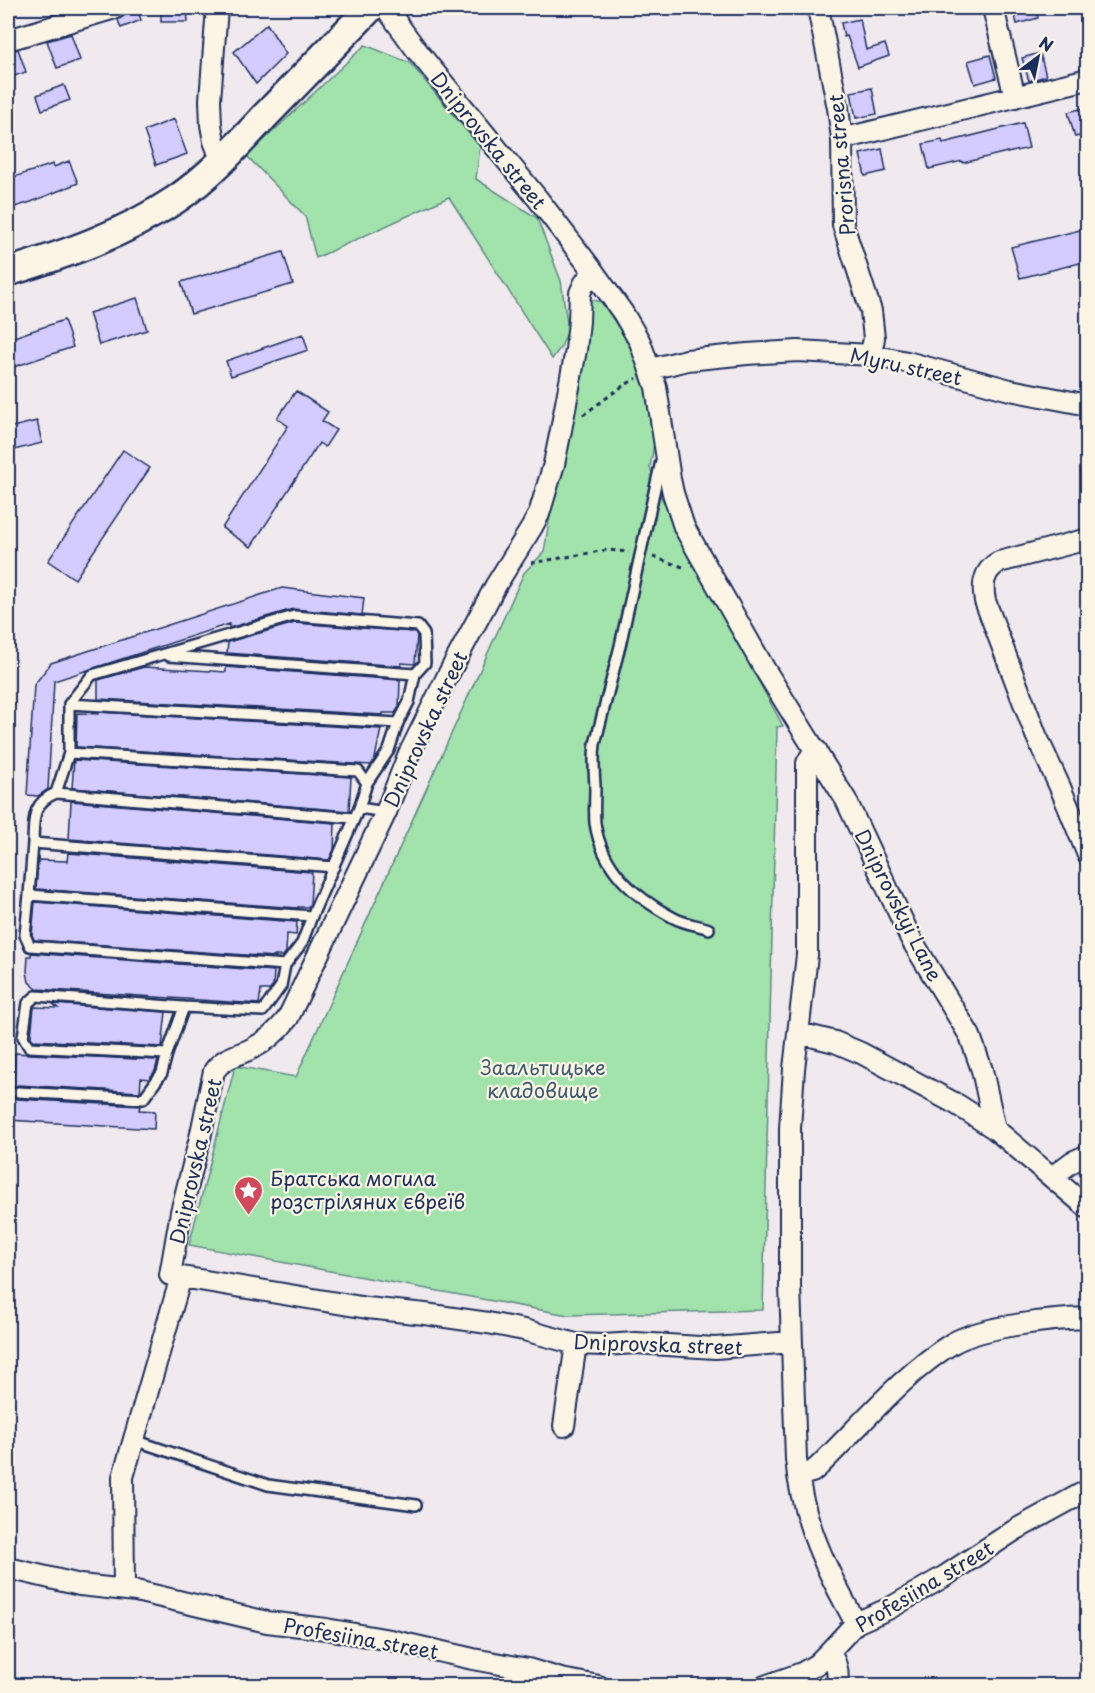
<svg xmlns="http://www.w3.org/2000/svg" width="1095" height="1693" font-family="'Playpen Sans',sans-serif">
	<style>
		.green { fill: #a2e3ac; stroke: #5e8985; stroke-width: 1.5 }
		.building { fill: #d4ccff; stroke: #1b2f5e; stroke-width: 1.5 }
		.lines { fill: none; stroke-linecap: round; stroke-linejoin: round }
		.service-casing { stroke: #1b2f5e; stroke-width: 14 }
		.minor-casing { stroke: #1b2f5e; stroke-width: 24 }
		.secondary-casing { stroke: #1b2f5e; stroke-width: 32 }
		.path { stroke: #1b2f5e; stroke-width: 3; stroke-dasharray: 4.5 4.5; stroke-linecap: butt }
		.service { stroke: #fcf5e5; stroke-width: 9 }
		.minor { stroke: #fcf5e5; stroke-width: 20 }
		.secondary { stroke: #fcf5e5; stroke-width: 27 }
		.labels { text-anchor: middle; dominant-baseline: central; stroke-width: 4.5; stroke-linejoin: round; paint-order: stroke }
		.street-label { font-size: 20px; fill: #1b2f5e; stroke: #fcf5e5 }
		.park-label { font-size: 20px; fill: #3d5c72; stroke: #fcf5e5 }
		.poi-label { font-size: 20px; fill: #1b2f5e; stroke: #fcf5e5; text-anchor: start }
	</style>
	<rect width="100%" height="100%" fill="#f0e9ed"/>
	<filter id="ink" filterUnits="userSpaceOnUse"><feTurbulence type="fractalNoise" baseFrequency=".0167" numOctaves="2"/><feDisplacementMap in="SourceGraphic" scale="12" xChannelSelector="R" yChannelSelector="G"/><feConvolveMatrix kernelMatrix="1 2 1 2 8 2 1 2 1" color-interpolation-filters="sRGB"/></filter>
	<g filter="url(#ink)">
		<path class="green" d="M365,45l45,18 70,84 -4,32 61,39 24,63 7,49 -7,17 -9,12 -103,-162 -133,61 -11,-42 -58,-60z
			M586,299l16,3 26,40 16,38 7,27 4,32 -5,28 9,26 48,94 76,139 -6,1 -14,583 -195,5 -379,-70 46,-179 61,11 228,-504 20,-21z"/>
		<path class="building" d="M127,8h10l4,12 -20,8 -3,-8 6,-4z
			M161,8h26l1,14h-27z
			M1013,8h23l2,10 -21,6z
			M860,19l6,31 19,-6 4,12 -31,11 -11,-31 -3,1 -3,-14z
			M267,24l19,30 -30,30 -22,-32z
			M71,34l9,26 -23,8 -10,-27z
			M18,49l8,23 -18,6v-26z
			M1040,53l6,23 -17,5 -7,-23z
			M990,55l6,23 -21,6 -7,-23z
			M64,85l6,15 -28,10 -5,-15z
			M872,88l5,26 -21,4 -5,-26z
			M1088,107v27l-13,3 -7,-25z
			M174,119l13,35 -31,11 -12,-34z
			M1023,123l6,25 -22,5v-1l-44,11 -1,-2 -33,8 -6,-25 19,-4 1,3z
			M882,149l4,22 -21,5 -5,-22z
			M69,161l9,22 -47,19 -23,7v-30l45,-15 1,3z
			M1088,228v33l-68,17 -9,-31z
			M283,252l10,32 -102,30 -10,-32z
			M137,298l10,32 -48,15 -10,-32z
			M64,320l9,27 -65,22v-30z
			M303,334l5,16 -77,26 -5,-15z
			M296,391l32,21 -6,9 14,9 -11,17 -6,-4 -68,104 -29,-19 66,-102 -11,-8z
			M37,421l5,22 -32,8 -2,-9v-14z
			M123,450l27,18 -75,111 -27,-18z
			M282,588l82,10 -2,17 -69,-6 -64,19v-4l-175,57 -6,108 -10,7 -11,-1 7,-110 17,-22z
			M295,623l119,9 3,3 -2,29 -14,-1v3l-174,-13 1,-11z
			M144,667l82,5v-5l174,13 -1,27 -4,6h-12v2l-285,-16v-19z
			M99,712l282,17 -6,29 -4,7 -295,-18 1,-34 22,1z
			M74,760l277,17 -2,34 -277,-23z
			M71,801l264,22 -1,27 -5,10 -260,-21z
			M68,853l244,19 -2,32 -2,3h-10v1l-262,-19 2,-29 29,1z
			M35,902l262,20 -1,13 -9,-1 -1,18 -3,4h-8v1l-241,-17 -2,-5z
			M31,953l243,18 -1,15 -3,4h-9l-2,14 -222,-15 -8,-7 -2,-10 1,-16h3z
			M53,1004l113,8 -4,35 -129,-7 -2,-3 3,-30 24,1z
			M15,1053l15,1 128,6 -3,11 -6,8 -8,-1 -1,14 -122,-7 -4,2z
			M13,1096l5,3 122,7 -1,4 16,1 -1,18 -146,-9 1,-18h4z"/>
		<g class="lines">
			<defs>
				<path id="service" d="M661,461l-41,185 -25,98c-2,15 -1,28 0,42 0,12 -1,25 0,37 7,46 39,74 79,95 11,6 24,7 35,11
					M169,656l246,18
					M69,704l329,19
					M69,753v-49l23,-29 202,-59 124,10 6,8 1,29 -10,11 -6,28 -11,21 -9,27 -22,33
					M359,808l27,4
					M33,843c1,-22 -2,-40 23,-50l298,25
					M29,895l4,-52 301,24
					M285,965l-255,-19 -5,-11 4,-40 283,21
					M167,1054l-138,-7 -6,-10 5,-34 8,-7 148,11
					M18,1092l125,7 19,-26 5,-19 17,-47 79,4 18,-25 4,-21 17,-22 10,-27 47,-108 8,-25 -9,-12 -289,-18 -13,40
					M134,1440l134,45 148,20"/>
				<path id="minor" d="M217,8l-7,92 1,25 3,16 8,21
					M386,8l32,44 120,147 55,72 30,42 17,29 16,45 14,92 3,14 11,34 80,141 82,132 65,139 59,97 12,34 13,59
					M818,8l20,100 4,31 1,86 28,86 3,27 -3,17
					M993,8l22,89
					M8,40l107,-32
					M842,139l246,-60
					M593,271l-9,13 -4,9 -1,28 -3,29 -15,80 -7,34 -15,50 -7,13 -36,58 -48,90 -40,81 -22,56 -98,206c-10,13 -22,24 -37,31 -15,7 -27,8 -37,22l-14,67 -19,74 -11,63 197,33 58,6 63,9 36,7 52,14 27,1 33,-2 79,5 77,-6
					M651,369l36,-9 60,-6 51,-3 73,4 36,7 103,28 78,15
					M1088,539l-89,23c-16,9 -17,23 -14,39l51,134 24,52 28,68
					M817,751l-6,5 -4,7v192l-13,114 -4,59v158l6,173c5,59 31,113 60,164
					M799,1033l36,9 26,11 97,52 37,24 93,79
					M1052,1177l20,-15 16,-7
					M564,1426l12,-82
					M798,1476l14,-4 6,-5c41,-40 87,-95 135,-124 30,-17 100,-24 135,-25
					M8,1568l72,17 56,6 131,31 59,7 64,11 83,19 55,10 33,10 38,7
					M124,1589l-1,-112 58,-200
					M829,1652c8,11 10,20 8,34
					M765,1686l37,-13 15,-9 12,-12 27,-29 34,-15 55,-32 70,-46 73,-40"/>
				<path id="secondary" d="M8,272c58,-18 116,-38 167,-72 34,-23 62,-54 90,-84 35,-36 70,-72 105,-108"/>
			</defs>
			<use href="#service" class="service-casing"/>
			<use href="#minor" class="minor-casing"/>
			<use href="#secondary" class="secondary-casing"/>
			<path class="path" d="M583,415l37,-27 17,-10
				M653,557l33,11
				M531,563l76,-13 22,2"/>
			<use href="#service" class="service"/>
			<use href="#minor" class="minor"/>
			<use href="#secondary" class="secondary"/>
		</g>
	</g>
	<defs>
		<symbol id="sight-pin" viewBox="-11 -11 22 30"><path d="M0 17L-7.5 6A9.5 9.5 0 1 1 7.5 6Z" fill="#d1495b" stroke="#fcf5e5"/><path d="M0-6L1.8-2.2L6-1.7L2.9 1.2L3.7 5.4L0 3.3L-3.7 5.4L-2.9 1.2L-6-1.7L-1.8-2.2Z" fill="#fff"/></symbol>
	</defs>
	<g fill-rule="evenodd">
		<use href="#sight-pin" x="232" y="1174" width="33" height="45"/>
	</g>
	<g class="labels">
		<g class="street-label">
			<text transform="translate(489 140) rotate(51)">Dniprovska street</text>
			<text transform="translate(841 165) rotate(-95)">Prorisna street</text>
			<text transform="translate(906 366) rotate(12)">Myru street</text>
			<text transform="translate(425 729) rotate(-65)">Dniprovska street</text>
			<text transform="translate(899 905) rotate(63)">Dniprovskyi Lane</text>
			<text transform="translate(195 1161) rotate(-77)">Dniprovska street</text>
			<text transform="translate(658 1344) rotate(2)">Dniprovska street</text>
			<text transform="translate(924 1586) rotate(-31)">Profesiina street</text>
			<text transform="translate(361 1638) rotate(10)">Profesiina street</text>
		</g>
		<g class="park-label">
			<text x="543" y="1067">Заальтицьке<tspan x="543" dy="23">кладовище</tspan></text>
		</g>
		<g class="poi-label">
			<text x="270" y="1178">Братська могила<tspan x="270" dy="23">розстріляних євреїв</tspan></text>
		</g>
	</g>
	<rect width="1095" height="1693" fill="none" stroke="#fcf5e5" stroke-width="30"/>
	<rect x="15" y="15" width="1065" height="1663" fill="none" stroke="#1b2f5e" stroke-width="2" filter="url(#ink)"/>
	<g transform="translate(1038 57) rotate(32)" stroke="#fcf5e5" stroke-width="4.5" paint-order="stroke">
	<path d="M0-4.5L10 22L0 15L-10 22Z" fill="#1b2f5e"/>
	<text y="-9" font-size="16" font-weight="bold" text-anchor="middle" fill="#1b2f5e">N</text>
	</g>
</svg>
